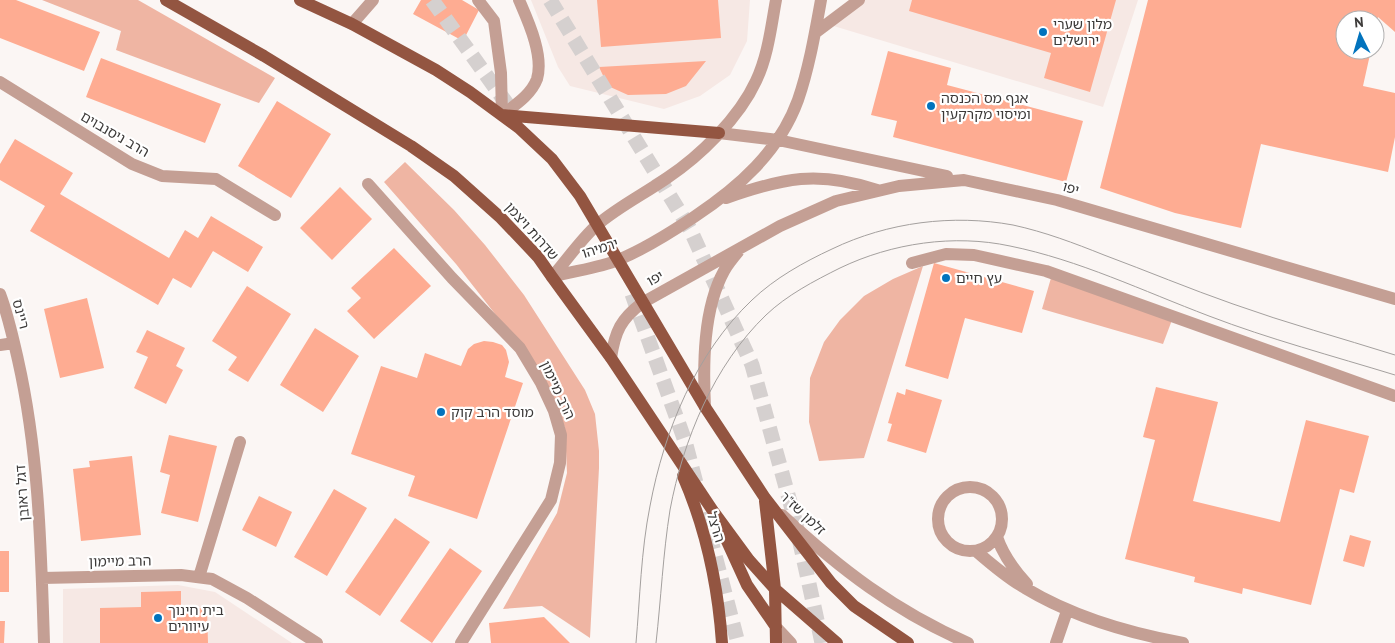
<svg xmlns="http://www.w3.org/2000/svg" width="1395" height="643" font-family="'PT Sans','Noto Sans Hebrew',sans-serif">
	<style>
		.built { fill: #f6e8e4 }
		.green { fill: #efb5a3 }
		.building { fill: #feac92 }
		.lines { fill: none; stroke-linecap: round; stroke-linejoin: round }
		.highway-tunnel { stroke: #d5d0cf; stroke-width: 15; stroke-dasharray: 15 8; stroke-linecap: butt }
		.minor { stroke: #c49f94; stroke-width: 12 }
		.major { stroke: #935541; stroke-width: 12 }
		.tram { stroke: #a4a09e; stroke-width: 1 }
		.poi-dot { fill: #0273bd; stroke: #fff; stroke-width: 2 }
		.labels { text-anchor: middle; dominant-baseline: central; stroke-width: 4.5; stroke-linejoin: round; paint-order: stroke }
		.poi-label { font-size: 14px; fill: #3c3a39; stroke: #fff; text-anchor: start }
		.street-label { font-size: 14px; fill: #3c3a39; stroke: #fff }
	</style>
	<rect width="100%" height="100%" fill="#fbf6f4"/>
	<path class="built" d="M531,0h219l-3,41 -17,34 -30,21 -36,13 -94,-23 -12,-19z
		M859,0h279l-35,107 -276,-83z
		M178,585l37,7 77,51h-229v-54z"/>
	<path class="green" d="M42,0h96l137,78 -16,25 -143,-53 5,-19z
		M405,162l49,48 31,35 39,50 61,95 10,24 4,37v17l-9,170 -48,-32 -39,3 54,-96 10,-40 -2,-45 -23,-54 -86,-110 -72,-82z
		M923,266l-59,192 -45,3 -10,-39 1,-44 14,-36 16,-22 24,-24 29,-17z
		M1051,278l121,42 -9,24 -121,-35z"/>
	<path class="building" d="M0,0h16l84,32 -16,39 -84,-33z
		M421,0h41l17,10 -16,31 -50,-27z
		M597,0h121l3,38 -120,9z
		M912,0h204l-26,92 -46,-14 7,-25 -142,-42z
		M1148,0h247v32l-17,-15 -2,9 -1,-6h-30v30h26l-8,36 32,7v44l-7,35 -127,-28 -20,84 -66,-15 -75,-25z
		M888,51l63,17 -4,17 136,36 -17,61 -173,-45 4,-16 -26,-6z
		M101,58l120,46 -16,39 -119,-46z
		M706,61l-20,25 -20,8 -38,1 -20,-9 -9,-19z
		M277,101l54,33 -40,64 -53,-32z
		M15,139l58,34 -13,21 109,64 16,-28 13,8 13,-22 52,31 -15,25 -35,-21 -22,37 -18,-10 -15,27 -128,-74 15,-25 -45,-26v-16z
		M340,187l32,32 -40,41 -32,-32z
		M394,248l37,38 -57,53 -27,-28 14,-13 -10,-10z
		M934,263l100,28 -12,42 -57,-15 -17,61 -43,-13z
		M247,286l44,28 -43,68 -20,-12 9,-13 -25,-16z
		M87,298l17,70 -44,10 -16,-69z
		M315,328l44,28 -36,56 -43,-27z
		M147,330l38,18 -9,18 7,4 -17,34 -32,-16 14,-31 -12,-5z
		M484,341l9,1 9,3 4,5 3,12 -4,15 18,6 -46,136 -69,-23 7,-20 -64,-22 30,-88 36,12 8,-25 36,13 7,-17 6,-5z
		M1156,387l62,15 -25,99 87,21 26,-102 63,16 -15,57 -14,-4 -29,116 -68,-17 -1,6 -48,-12 1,-5 -70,-18 30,-119 -12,-3z
		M906,389l36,11 -16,53 -39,-12 5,-17 -4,-1 9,-31 8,3z
		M169,435l48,11 -19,76 -37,-9 9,-38 -10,-3z
		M132,456l9,79 -60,6 -8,-72 17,-2 -1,-6z
		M334,489l33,19 -40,68 -33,-19z
		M259,496l33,16 -16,35 -34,-17z
		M395,518l35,24 -50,74 -35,-24z
		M1350,535l21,6 -7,26 -21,-6z
		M450,548l32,23 -50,72 -32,-22z
		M0,551h9v41h-9z
		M181,591v18l26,-1 1,35h-108v-35l41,-1v-15z
		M544,617l26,26h-79l-2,-20z
		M0,621h5l-1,22h-4z"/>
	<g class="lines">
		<path class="highway-tunnel" d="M432,0l75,104
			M550,0l140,229 62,136 43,155 27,123
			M632,294l53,147 53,202"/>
		<path class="minor" d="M478,0l16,21 7,52 1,42
			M352,24l21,-24
			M815,33l44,-33
			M0,82l132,82 30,12 54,3 59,36
			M502,115c13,-10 29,-20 35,-36 7,-24 -9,-58 -18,-79
			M719,133l59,7 169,36
			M368,184l84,94 68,70 21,35 13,28 7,24 -1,28 -9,37 -90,143
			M726,198c57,-20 92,-28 151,-8
			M912,263l34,-9 28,1 72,16 349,125
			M552,277c21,-6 47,-9 66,-17 27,-11 52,-27 76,-43 45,-30 85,-65 104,-117 11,-32 17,-67 23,-100
			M552,277c14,-16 30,-39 45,-52 21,-18 47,-31 70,-47 33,-22 72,-60 89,-97 12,-25 15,-54 20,-81
			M0,294c8,21 13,44 18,66 21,93 23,188 26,283
			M0,345l14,-2
			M611,358c4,-27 10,-39 31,-55l138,-77 56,-25 63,-15 65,-6 93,20 338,99
			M705,407c-2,-42 -2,-98 19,-136 4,-7 9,-13 14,-19
			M938 519a32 32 0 1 1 64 0a32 32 0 1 1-64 0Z
			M782,515c58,54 113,96 186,128
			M997,537c6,18 17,33 30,47
			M976,551c15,13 31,27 49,37 48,29 103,45 158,55
			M199,577l41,-135
			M42,578l139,-3 31,4 35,19 70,45
			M776,627l15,16
			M1056,643l11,-32"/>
		<path class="major" d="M166,0l98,56 147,90 43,30 47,42 37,39 14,20 59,81 102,153 36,49 26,29 62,54
			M300,0l52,24 84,46 34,22 49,36 33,31 28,37 125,211 60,91 66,85 23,23 54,37
			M502,115l217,18
			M683,476c23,53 35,109 39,167
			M765,501l10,88 1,54
			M726,539l21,46 29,42"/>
		<path class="tram" d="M636,643c4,-45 5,-92 14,-137 14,-75 46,-153 102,-206 23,-22 52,-38 80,-51 56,-27 121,-35 181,-24 32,7 61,18 91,30 43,16 86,34 129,49 53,19 108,34 162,51
			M656,643c5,-44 7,-89 14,-133 13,-70 44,-145 96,-195 21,-20 48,-34 74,-47 52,-25 114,-34 170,-22 69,14 133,45 199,70 60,23 124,40 186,59"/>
	</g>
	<g class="poi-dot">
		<circle cx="1043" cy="32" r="5"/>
		<circle cx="931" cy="106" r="5"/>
		<circle cx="946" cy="278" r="5"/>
		<circle cx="441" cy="412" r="5"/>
		<circle cx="158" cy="618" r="5"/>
	</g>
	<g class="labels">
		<g class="poi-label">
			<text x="1053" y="24">מלון שערי<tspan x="1053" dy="16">ירושלים</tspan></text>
			<text x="941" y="98">אגף מס הכנסה<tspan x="941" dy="16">ומיסוי מקרקעין</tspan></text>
			<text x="956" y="278">עץ חיים</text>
			<text x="451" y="412">מוסד הרב קוק</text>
			<text x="168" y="610">בית חינוך<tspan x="168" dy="16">עיוורים</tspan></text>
		</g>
		<g class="street-label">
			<text transform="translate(115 134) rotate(30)">הרב ניסנבוים</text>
			<text transform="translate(1071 188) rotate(16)">יפו</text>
			<text transform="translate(532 231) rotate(48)">שדרות ויצמן</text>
			<text transform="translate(600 248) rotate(-17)">ירמיהו</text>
			<text transform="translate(655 278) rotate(-29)">יפו</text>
			<text transform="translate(21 314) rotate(75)">ריינס</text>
			<text transform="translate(558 390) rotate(65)">הרב מיימון</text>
			<text transform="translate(22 493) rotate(-94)">דגל ראובן</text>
			<text transform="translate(803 513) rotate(43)">זלמן שז"ר</text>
			<text transform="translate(716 527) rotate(73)">הרצל</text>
			<text transform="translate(120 561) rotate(-1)">הרב מיימון</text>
		</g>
	</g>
	<g transform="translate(1360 35) rotate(355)"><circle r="24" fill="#ffffff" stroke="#b1b0b0"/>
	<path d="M0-4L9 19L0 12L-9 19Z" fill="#0273bd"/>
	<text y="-8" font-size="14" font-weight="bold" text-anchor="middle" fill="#3c3a39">N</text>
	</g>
</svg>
